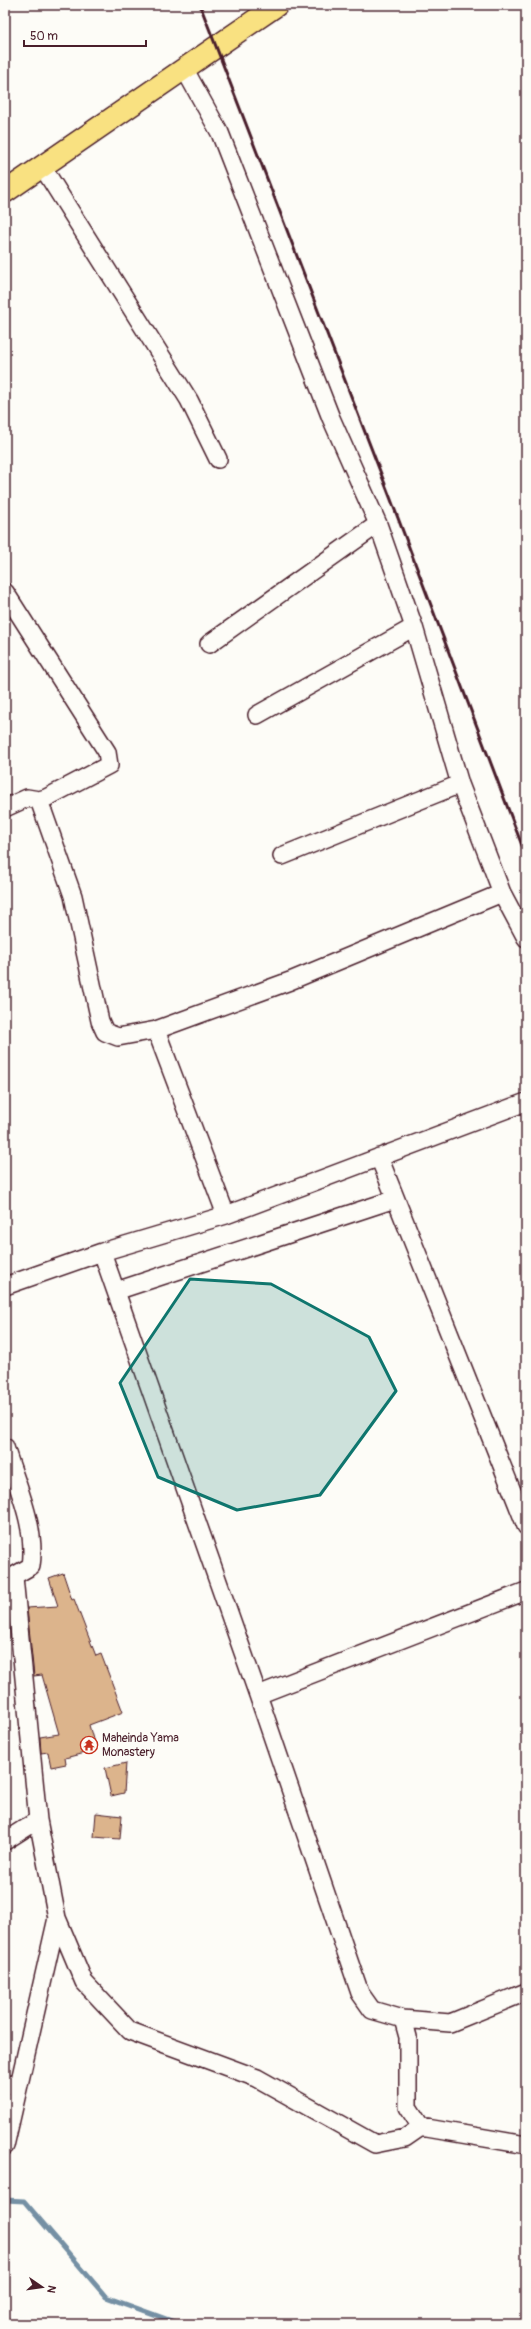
<svg xmlns="http://www.w3.org/2000/svg" width="531" height="2329" font-family="Pangolin,sans-serif">
	<style>
		.lines { fill: none; stroke-linecap: round; stroke-linejoin: round }
		.stream { stroke: #7590a4; stroke-width: 5 }
		.building { fill: #dcb48c; stroke: #4a1f2b }
		.minor-casing { stroke: #4a1f2b; stroke-width: 20 }
		.major-casing { stroke: #4a1f2b; stroke-width: 24 }
		.minor { stroke: #fdfcf7; stroke-width: 17 }
		.major { stroke: #f9e181; stroke-width: 21 }
		.rail { stroke: #4a1f2b; stroke-width: 3 }
		.marked { fill: #0f766e; fill-opacity: 0.2; stroke: #0f766e; stroke-width: 3; stroke-linejoin: round }
		.labels { text-anchor: middle; dominant-baseline: central; stroke-width: 3; stroke-linejoin: round; paint-order: stroke }
		.poi-label { font-size: 12px; fill: #4a1f2b; stroke: #fdfcf7; text-anchor: start }
	</style>
	<rect width="100%" height="100%" fill="#fdfcf7"/>
	<filter id="ink" filterUnits="userSpaceOnUse"><feTurbulence type="fractalNoise" baseFrequency=".025" numOctaves="2"/><feDisplacementMap in="SourceGraphic" scale="8" xChannelSelector="R" yChannelSelector="G"/><feConvolveMatrix kernelMatrix="1 2 1 2 8 2 1 2 1" color-interpolation-filters="sRGB"/></filter>
	<g filter="url(#ink)">
		<g class="lines">
			<path class="stream" d="M5,2200l19,1 82,96 74,27"/>
		</g>
		<path class="building" d="M63,1573l9,27 2,-1 22,57 5,-2 22,58 -34,13 7,25 -31,8 1,6 -15,3 -3,-15 -7,1 -1,-16 19,-3 -17,-59 -8,1 -7,-68 31,-2 -9,-28z
			M126,1763l-2,30 -13,3 -6,-28z
			M96,1813l26,3 -2,23 -26,-2z"/>
		<g class="lines">
			<defs>
				<path id="minor" d="M185,70l35,63 111,285 47,106 36,103 46,157 42,109 24,45
					M42,166l147,234 29,59
					M5,592l102,160 2,13 -63,33 -7,2 -12,-2 -22,10
					M209,644l169,-120
					M257,715l157,-88
					M39,800l34,96 27,125 5,11 13,5 38,-7 134,-49 212,-88
					M282,856l178,-72
					M156,1030l70,185
					M379,1157l147,369
					M102,1252l156,443 102,298 12,17 31,9 47,4 76,-31
					M5,1286l97,-34 124,-37 300,-113
					M116,1291l279,-92
					M5,1447c11,37 32,80 26,119l-26,15
					M14,1577l24,243 19,98 27,64 46,49 127,47 118,66 30,-6 16,-11 105,18
					M258,1695l268,-104
					M5,1841l33,-21
					M403,2019l5,18v70l13,20
					M5,2083l13,5
					M5,2146l52,-228"/>
				<path id="major" d="M5,192l272,-187"/>
			</defs>
			<use href="#minor" class="minor-casing"/>
			<use href="#major" class="major-casing"/>
			<use href="#minor" class="minor"/>
			<use href="#major" class="major"/>
			<path class="rail" d="M200,5l190,492 136,359"/>
		</g>
	</g>
	<path class="marked" d="M190,1279l81,5 98,53 27,54 -76,104 -83,15 -79,-33 -38,-94z"/>
	<defs>
		<symbol id="temple-ring" viewBox="-11 -11 22 22"><circle r="9.5" fill="#fdfcf7" stroke="#c8321e" stroke-width="1.5"/><path d="M0-6L5-2H3V0L6.5 2.5H4V6H1.5V3h-3V6H-4V2.5H-6.5L-3 0V-2H-5Z" fill="#c8321e"/></symbol>
	</defs>
	<g fill-rule="evenodd">
		<use href="#temple-ring" x="79" y="1735" width="20" height="20"/>
	</g>
	<g class="labels">
		<g class="poi-label">
			<text x="102" y="1738">Maheinda Yama<tspan x="102" dy="14">Monastery</tspan></text>
		</g>
	</g>
	<rect width="531" height="2329" fill="none" stroke="#fdfcf7" stroke-width="20"/>
	<rect x="10" y="10" width="511" height="2309" fill="none" stroke="#4a1f2b" stroke-width="1.5" filter="url(#ink)"/>
	<g transform="translate(42 2287) rotate(103)" stroke="#fdfcf7" stroke-width="3" paint-order="stroke">
	<path d="M0-3L7 15L0 10L-7 15Z" fill="#4a1f2b"/>
	<text y="-6" font-size="11" font-weight="bold" text-anchor="middle" fill="#4a1f2b">N</text>
	</g>
	<path d="M24 40v6h122v-6" fill="none" stroke="#4a1f2b" stroke-width="2"/>
	<text x="30" y="40" font-size="12" fill="#4a1f2b" stroke="#fdfcf7" stroke-width="3" paint-order="stroke">50 m</text>
</svg>
